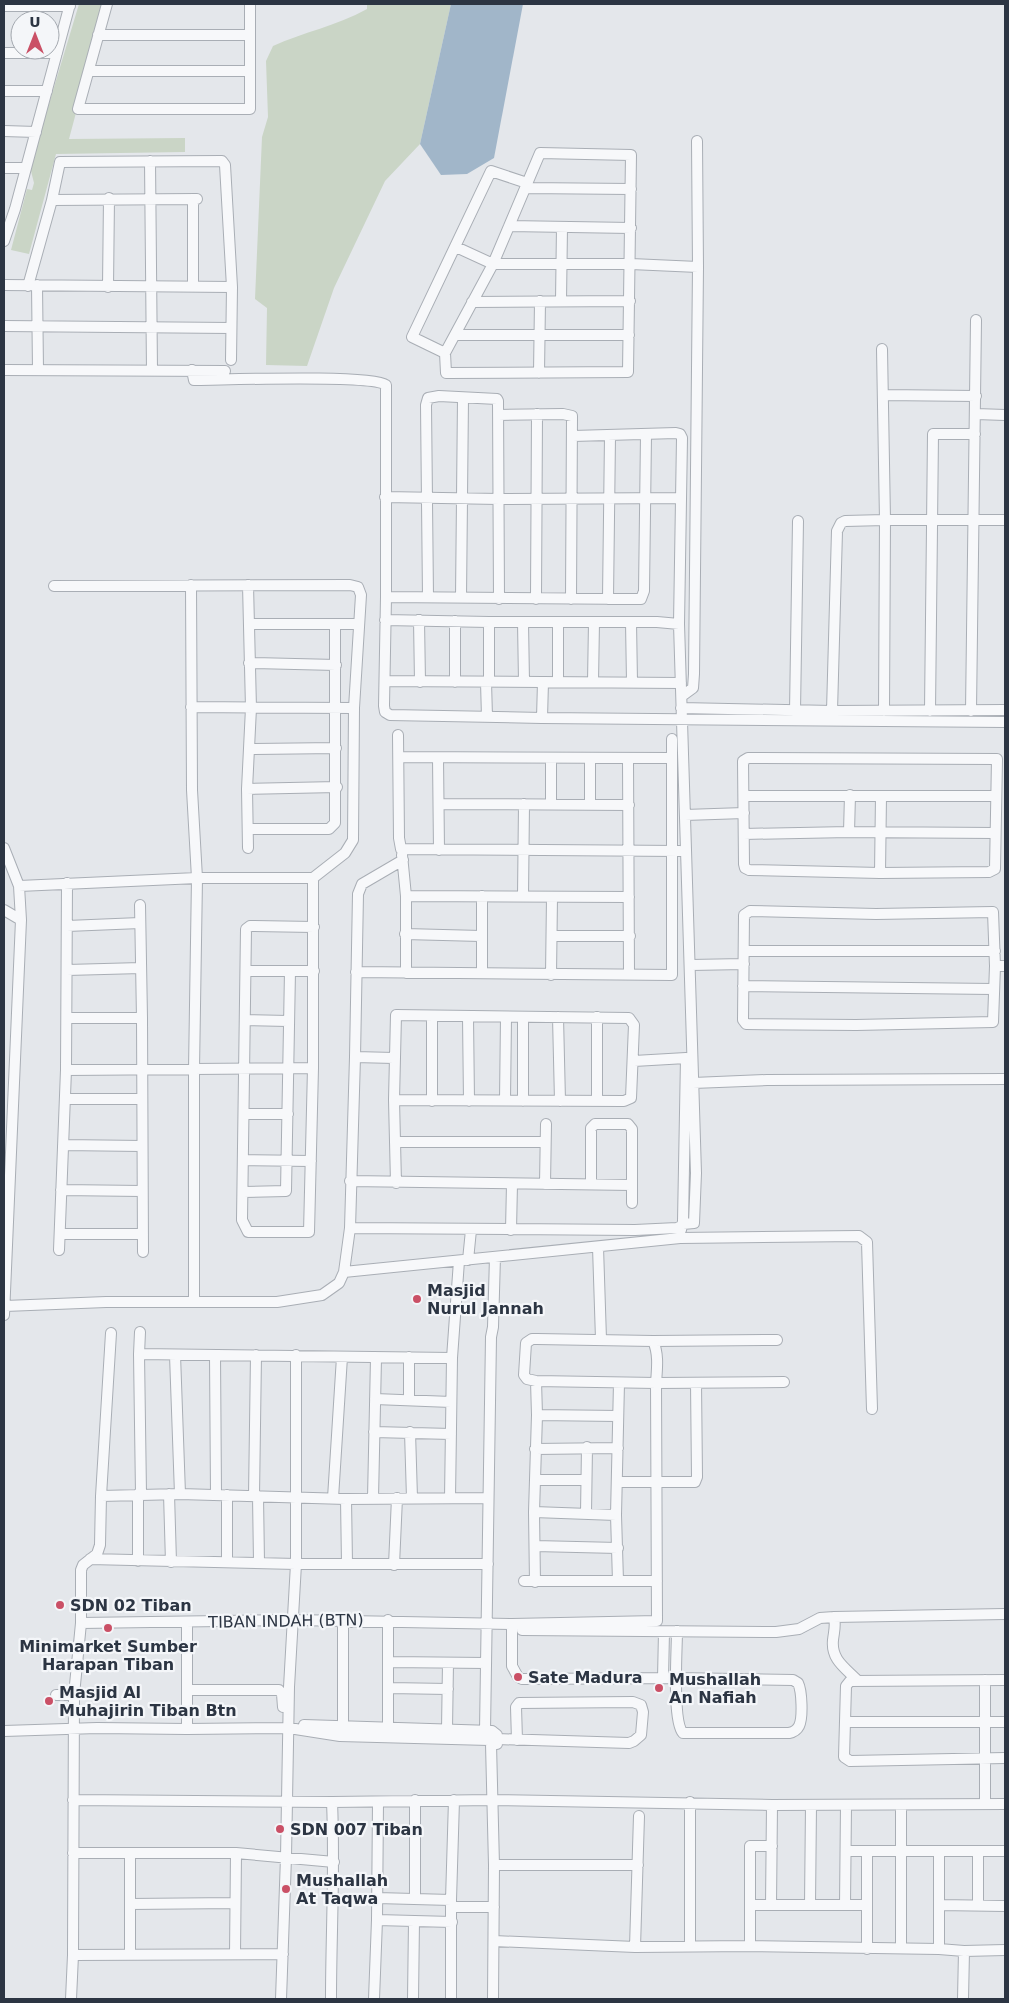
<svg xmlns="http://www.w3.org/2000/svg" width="1009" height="2003" font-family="'DejaVu Sans',sans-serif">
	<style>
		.green { fill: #cad5c6 }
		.water { fill: #a1b6c9 }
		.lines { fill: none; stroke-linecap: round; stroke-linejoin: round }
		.minor-casing { stroke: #a9aeb5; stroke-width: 12 }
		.minor { stroke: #f7f8fa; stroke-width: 10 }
		.poi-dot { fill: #ca5066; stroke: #f4f6f9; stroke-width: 2 }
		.labels { text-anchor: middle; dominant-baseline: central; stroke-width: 4.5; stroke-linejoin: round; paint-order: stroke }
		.poi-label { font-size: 16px; font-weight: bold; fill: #2c3543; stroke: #f4f6f9; text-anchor: start }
		.street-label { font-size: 16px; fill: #2c3543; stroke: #f4f6f9 }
	</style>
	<rect width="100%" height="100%" fill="#e4e7eb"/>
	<path class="green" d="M79,4h26l-36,135 116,-1v14l-129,2 -27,100 -18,-4 16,-61 5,1 2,-7 -4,-16z
		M367,4h84l-31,140 -35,37 -51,107 -27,78 -41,-1 1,-57 -12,-9 7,-162 6,-20 -2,-56 7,-15c31,-14 63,-20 94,-37z"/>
	<path class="water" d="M451,4h72l-29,154 -27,16 -26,1 -21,-31z"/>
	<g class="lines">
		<defs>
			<path id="minor" d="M107,4l-29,105h172v-105
				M4,6h66
				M98,35h152
				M4,53h53
				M89,71h161
				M4,91h43
				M4,131l32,1
				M540,153l91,2 -3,217 -182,1 -1,-20 48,-89z
				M150,161l2,210
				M4,168h21
				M525,188l106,1
				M193,199v88
				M197,199l-145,1 8,-38 162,-1 3,4 7,122 -1,73
				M509,226l122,2
				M4,241l11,-32 55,-205
				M456,247l37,17h138l67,3
				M4,285l228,2
				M37,285l1,85
				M28,286l24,-86
				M108,287l1,-89
				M561,301l1,-74
				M472,302l158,-1
				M4,326l227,2
				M455,335h174
				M445,353l-33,-16 79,-166 36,12
				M4,370l221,1
				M192,370l2,10c28,0 177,-6 192,5v212l-2,109 1,6 5,3 152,3 463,4
				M539,373l1,-72
				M883,395l93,1
				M976,414l29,1
				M498,415l65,-1 9,2 -1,183
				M573,436l103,-3 4,1 2,4 -3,186 17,549 -2,50 -11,1
				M385,497l114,2 182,-1
				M191,585l1,205 5,88 -3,192v231
				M248,585l3,123 -4,81 1,59
				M386,597l255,2 3,-8 2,-156
				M428,597l-2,-192 2,-7 11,-2 58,3 1,2 1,198
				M461,598l2,-200
				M536,599l1,-185
				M608,599l2,-163
				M385,620l104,2h168l22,2
				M419,620l1,62
				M455,621v61
				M489,622v60
				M523,622l1,60
				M558,622v60
				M631,622l1,60
				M249,624h109
				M249,663l87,2
				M386,681l295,2
				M486,682l1,35
				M593,682l1,-60
				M682,696l11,-8 1,-14 4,-407 -1,-126
				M191,707l163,1
				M681,708l151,3 173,-1
				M795,711l3,-190
				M832,711l5,-180 4,-8 4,-2 40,-1 -3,-171
				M884,711l1,-191h120
				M930,711l3,-277h42
				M971,711l5,-391
				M542,718l1,-36
				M398,735l1,103 2,11 279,2
				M249,749l87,-1
				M399,757l273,1
				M438,758l1,92
				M748,758l249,1 -2,110 -6,3 -109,1 -131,-3 -4,-2 -1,-4 -1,-103z
				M551,759v46
				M628,759l1,215
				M247,789l90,-2
				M744,796h252
				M439,804l190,1
				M590,805v-46
				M685,815l59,-2
				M248,829h81l6,-6v-199
				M849,832l1,-37
				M744,834l105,-2 146,1
				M4,848l15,38 2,34 -17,395
				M402,855l4,41v77
				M880,873l1,-77
				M19,886l178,-8h116l32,-25 8,-13 1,-132 7,-113 -3,-8 -8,-2 -296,1
				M406,896l223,1
				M523,896l1,-92
				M140,905l2,113 1,234
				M4,910l17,10
				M750,911l126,3 117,-2 2,54 -2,56 -137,3 -110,-1 -3,-4 1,-105z
				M67,926l73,-3
				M405,934l76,2
				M552,936h78
				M744,951h251
				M691,965l53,-1
				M995,966h10
				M67,970l74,-2
				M246,971h68
				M356,972l316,3v-236
				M482,973v-77
				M551,975l1,-78
				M743,986l250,3
				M396,1015l233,3 5,7 -3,73 -7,3 -230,-1z
				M468,1017l1,84
				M523,1017v84
				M558,1017l2,84
				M67,1018h75
				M245,1020l43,1
				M355,1057l39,1
				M634,1061l52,-3 -3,163 -2,9
				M313,1068l-4,164h-61l-6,-12 4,-291 4,-3 64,1
				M66,1070l247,-2v-190
				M693,1083l74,-3 238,-1
				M65,1099h77
				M394,1100l2,83
				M505,1100l1,-83
				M432,1101v-85
				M597,1101v-84
				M244,1114h44
				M395,1142h150
				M63,1145l79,1
				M244,1160l67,1
				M350,1181l282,4
				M545,1184l1,-60
				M591,1184v-56l4,-4h33l4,5v74
				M61,1190l81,1
				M243,1192l43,-1 4,-220
				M350,1228l285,2 42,-2 4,-2
				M511,1230l1,-46
				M60,1234h83
				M598,1247l3,92
				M59,1250l7,-180 1,-187
				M468,1260l3,-30
				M344,1272l6,-44 5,-171 3,-163 4,-10 41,-24
				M5,1306l101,-4h171l45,-7 17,-12 5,-11 336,-34 179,-2 8,6 5,167
				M653,1341l124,-1
				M139,1354l1,-22
				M175,1355l5,139
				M215,1355l1,140
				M409,1357v43
				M375,1399l76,3
				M537,1415l81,1
				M374,1432l77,2
				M410,1432l2,66
				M535,1449l83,-1
				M535,1480h51
				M618,1482h77l2,-5 -1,-94
				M138,1494v67
				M141,1494l-2,-140 313,4
				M169,1494l2,68
				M101,1496l79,-2 166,5 142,-1
				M254,1496l2,-141
				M258,1496l1,66
				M333,1498l9,-141
				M373,1498l3,-140
				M450,1498l2,-140 7,-97
				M346,1499l1,64
				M534,1512l82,3
				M586,1513l1,-66
				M535,1546l83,2
				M90,1559l206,5h192
				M227,1562v-67
				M394,1565l3,-67
				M524,1581h133
				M618,1581l-2,-66 3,-132
				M535,1582l-1,-70 3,-97 -1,-34
				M834,1617c2,9 0,14 -1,23 -2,19 11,27 23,39
				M81,1623l213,-3 218,4 145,-3 -1,-238c1,-14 3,-29 -3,-42l-116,-2h-5l-6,4 -2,32 3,4 9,2 120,2 128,-1
				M187,1623v106
				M512,1624v42l6,11 4,2 154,-1 117,2 5,3c4,8 5,35 1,43 -2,4 -5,6 -10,7h-106c-11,-12 -6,-83 -6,-102
				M522,1630l254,2 23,-3 21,-11 14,-1 171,-3
				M389,1662l97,1
				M663,1678l1,-46
				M1005,1680l-155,1 -4,5 -2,71 6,4 155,-3
				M389,1688l59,1
				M188,1690h91l3,4 1,13
				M56,1695h18
				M845,1722h160
				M304,1725l188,6 5,4v9
				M343,1726v-105
				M388,1728v-108
				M447,1729l1,-66
				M4,1731l93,-3 90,1 102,-1 51,8 149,4 2,4 3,121 -1,134
				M485,1731l6,-394 2,-10 2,-70
				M497,1739l132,4 5,-2 7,-6 2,-23 -2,-7 -8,-3 -114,1 -3,4 1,33
				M73,1800l259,2 161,-2 279,5 233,-1
				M690,1802v144
				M985,1804v-124
				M901,1805v143
				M772,1846h-22v100l189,3 25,2 41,-1
				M846,1851h159
				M867,1851v98
				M939,1851v98
				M978,1851v54
				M73,1853h163l98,9
				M130,1853v101
				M494,1865h144
				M377,1898l74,2
				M415,1898v-98
				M130,1904l105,-1
				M751,1905h115
				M771,1905l1,-100
				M810,1905l1,-100
				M845,1905l1,-100
				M939,1905l66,1
				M451,1907h43
				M377,1920l75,2
				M494,1941l141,6 115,-1
				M635,1947l4,-131
				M235,1954l1,-101
				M73,1955l210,-1
				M71,1999l2,-44 1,-260 7,-72v-53l2,-5 14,-11 3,-9 1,-49 10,-163
				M281,1999l5,-142 3,-170 7,-123v-209
				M331,1999c0,-65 4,-131 1,-197
				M374,1999l3,-79 1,-118
				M413,1999l1,-78
				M451,1999v-99l3,-100
				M963,1999l1,-48"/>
		</defs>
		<use href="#minor" class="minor-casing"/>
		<use href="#minor" class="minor"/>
	</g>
	<g class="poi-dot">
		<circle cx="417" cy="1299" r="5"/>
		<circle cx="60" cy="1605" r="5"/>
		<circle cx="108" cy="1628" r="5"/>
		<circle cx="518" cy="1677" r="5"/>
		<circle cx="659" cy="1688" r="5"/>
		<circle cx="49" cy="1701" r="5"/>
		<circle cx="280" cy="1829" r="5"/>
		<circle cx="286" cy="1889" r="5"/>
	</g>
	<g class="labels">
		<g class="poi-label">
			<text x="427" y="1290">Masjid<tspan x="427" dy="18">Nurul Jannah</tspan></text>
			<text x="70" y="1605">SDN 02 Tiban</text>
			<text x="108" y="1646" text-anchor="middle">Minimarket Sumber<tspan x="108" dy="18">Harapan Tiban</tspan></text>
			<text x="528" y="1677">Sate Madura</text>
			<text x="669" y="1679">Mushallah<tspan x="669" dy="18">An Nafiah</tspan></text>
			<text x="59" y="1692">Masjid Al<tspan x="59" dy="18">Muhajirin Tiban Btn</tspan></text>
			<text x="290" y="1829">SDN 007 Tiban</text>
			<text x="296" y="1880">Mushallah<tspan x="296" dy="18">At Taqwa</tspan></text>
		</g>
		<g class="street-label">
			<text transform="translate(286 1621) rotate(-1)">TIBAN INDAH (BTN)</text>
		</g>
	</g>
	<rect width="1009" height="2003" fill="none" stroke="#2c3543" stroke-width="10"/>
	<g transform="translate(35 35)"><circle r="24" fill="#f4f6f9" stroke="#a4a9b0"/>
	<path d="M0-4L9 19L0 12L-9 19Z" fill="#ca5066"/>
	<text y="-8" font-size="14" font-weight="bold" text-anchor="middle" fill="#2c3543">U</text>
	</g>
</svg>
